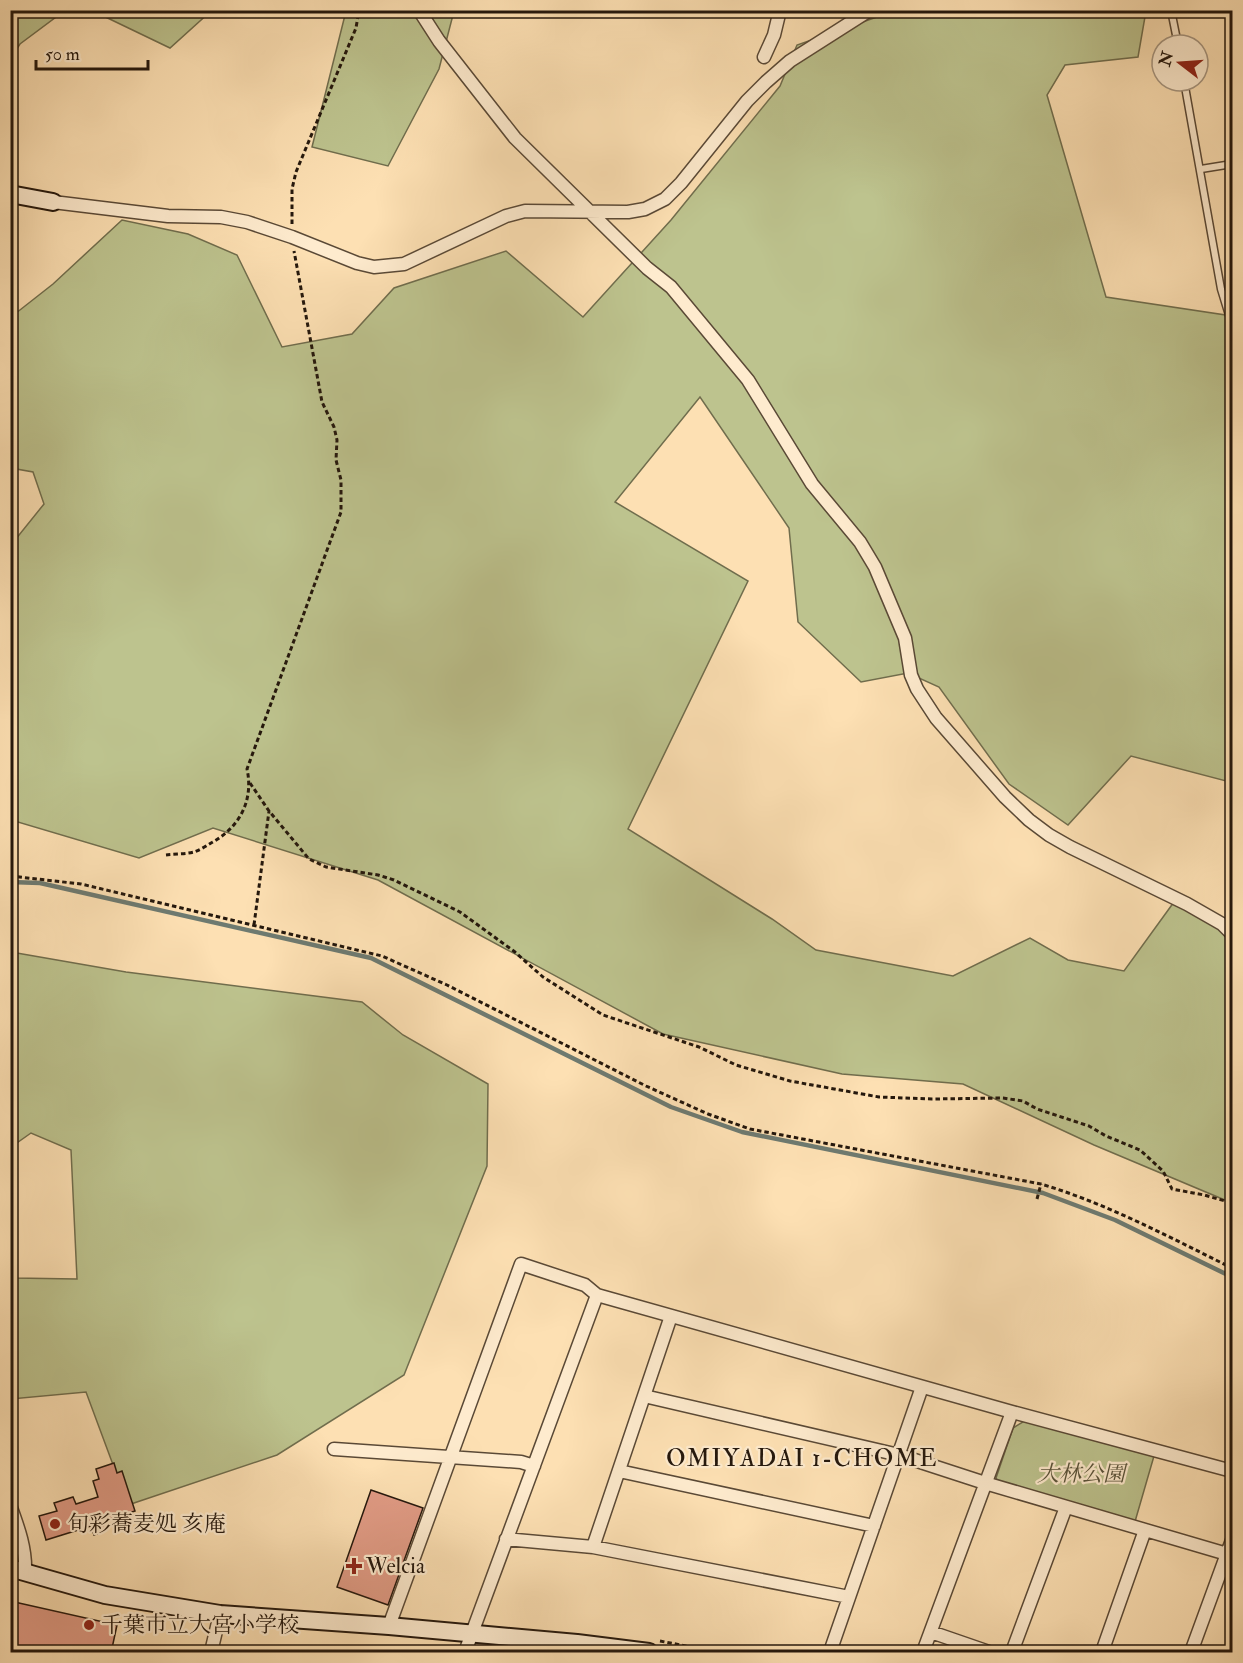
<svg xmlns="http://www.w3.org/2000/svg" width="1243" height="1663" font-family="'IM FELL Double Pica','Noto Serif JP',serif">
	<style>
		.green { fill: #bdc38e; stroke: #706d4d; stroke-width: 1.5 }
		.lines { fill: none; stroke-linecap: round; stroke-linejoin: round }
		.stream { stroke: #6e7a70; stroke-width: 4.5 }
		.building { fill: #e19b85; stroke: #24170c; stroke-width: 1.5 }
		.lane-casing { stroke: #5a4936; stroke-width: 9 }
		.street-casing { stroke: #5a4936; stroke-width: 15 }
		.secondary-casing { stroke: #24170c; stroke-width: 20 }
		.path { stroke: #24170c; stroke-width: 3; stroke-dasharray: 4.5 3; stroke-linecap: butt }
		.lane { stroke: #feebce; stroke-width: 6 }
		.street { stroke: #feebce; stroke-width: 12 }
		.secondary { stroke: #feebce; stroke-width: 16 }
		.poi-dot { fill: #8f2418; stroke: #feebce; stroke-width: 2 }
		.labels { text-anchor: middle; dominant-baseline: central; stroke-width: 4.5; stroke-linejoin: round; paint-order: stroke }
		.park-label { font-size: 22px; font-style: italic; fill: #5a533a; stroke: #feebce }
		.poi-label { font-size: 22px; fill: #24170c; stroke: #feebce; text-anchor: start }
		.neighbourhood-label { font-size: 24px; letter-spacing: 1.5px; fill: #24170c; stroke: #feebce }
	</style>
	<rect width="100%" height="100%" fill="#fde0b3"/>
	<filter id="stains"><feTurbulence type="fractalNoise" baseFrequency=".00333" numOctaves="4"/><feColorMatrix values="0 0 0 0 .2 0 0 0 0 .09 0 0 0 0 .02 0 0 0 .5 -.17"/></filter>
	<radialGradient id="worn" r=".72"><stop offset=".6" stop-color="#630" stop-opacity="0"/><stop offset="1" stop-color="#630" stop-opacity=".3"/></radialGradient>
	<path class="green" d="M11,10h53v1l-44,33 -9,14z
		M93,11h118l-41,37z
		M346,11h108l-15,58 -51,97 -76,-19z
		M894,11h252l-8,46 -73,8 -18,30 59,202 126,19v457l-6,8 -95,-25 -63,69 -59,-41 -70,-97 -31,-14 -47,9 -63,-60 -9,-94 -89,-131 -85,105 133,79 -120,248 144,90 44,31 137,26 77,-38 38,22 56,11 50,-69 58,20v281l-138,-58 -131,-61 -121,-10 -179,-40 -285,-154 -165,-52 -74,30 -128,-38v-275l33,-41 -11,-32 -22,-4v-151l42,-33 69,-64 66,14 49,21 45,92 70,-13 42,-46 112,-37 77,66 88,-97 109,-134 17,-41z
		M11,952l115,20 236,30 41,33 85,49 -1,82 -83,209 -127,80 -149,50 -42,-113 -75,7 -1,-179 4,58 63,1 -6,-129 -40,-17 -20,14z
		M1026,1420l128,36 -20,69 -134,-40 -4,-7 17,-50z"/>
	<g class="lines">
		<path class="stream" d="M10,882l30,1 331,75 300,149 71,25 301,61 72,27 117,57"/>
	</g>
	<path class="building" d="M114,1463l3,10 5,-2 13,40 -31,10 3,9 -13,5 -3,-9 -45,14 -7,-24 18,-5 -3,-8 19,-6 3,7 22,-7 -5,-16 6,-2 -3,-10z
		M371,1490l52,18 -35,97 -51,-18z
		M10,1601l107,24 -6,28h-92l-9,-2z"/>
	<g class="lines">
		<defs>
			<path id="lane" d="M1171,10l7,35
				M1184,81l37,208 11,36
				M1201,169l31,-5"/>
			<path id="street" d="M419,10l20,31 76,97 132,130 24,19 77,93 64,104 48,58 15,25 30,71 6,37 6,14 19,29 69,79 24,23 20,15 21,12 117,57 35,20 10,10
				M764,57l10,-22 6,-25
				M53,202l115,14 53,1 26,5 45,15 65,26 17,4 30,-3 102,-48 19,-5 103,1 17,-3 20,-10 16,-16 66,-82 19,-19 24,-21 80,-51
				M644,1396l255,59 86,28 242,71
				M334,1449l187,13 13,4
				M619,1471l255,55
				M10,1505c8,22 16,43 15,67
				M506,1539l87,8 256,50
				M593,1547l78,-231
				M389,1626l132,-362 64,21 12,10 415,117 220,59
				M931,1632l58,20
				M211,1652l9,-38
				M465,1652l132,-357
				M830,1652l92,-265
				M923,1652l89,-240
				M1012,1652l54,-145
				M1102,1652l43,-122
				M1191,1652l41,-112"/>
			<path id="secondary" d="M10,194l43,8
				M10,1568l95,27 115,19 169,12 188,17 72,9"/>
		</defs>
		<use href="#lane" class="lane-casing"/>
		<use href="#street" class="street-casing"/>
		<use href="#secondary" class="secondary-casing"/>
		<path class="path" d="M292,224v-35l4,-17 60,-144 3,-18
			M250,783l19,28 40,48 17,8 52,8 16,5 66,32 55,40 28,25 60,38 96,32 37,18 54,16 89,16 53,2 71,-1 20,3 14,8 52,17 17,10 34,14 23,21 9,18 32,6 28,8
			M166,855c9,-1 20,-1 28,-3 6,-2 12,-6 17,-9 28,-15 43,-42 36,-74l94,-257v-32l-5,-20 1,-20 -3,-13 -12,-25 -28,-151
			M10,876l71,8 301,72 65,29 199,101 62,28 42,15 291,55c67,20 128,53 191,84
			M254,925l15,-114
			M1037,1199l4,-15
			M660,1641l57,11"/>
		<use href="#lane" class="lane"/>
		<use href="#street" class="street"/>
		<use href="#secondary" class="secondary"/>
	</g>
	<g class="poi-dot">
		<circle cx="55" cy="1524" r="6"/>
		<path d="M351 1557h6v6h6v6h-6v6h-6v-6h-6v-6h6z"/>
		<circle cx="89" cy="1625" r="6"/>
	</g>
	<g class="labels">
		<g class="park-label">
			<text x="1081" y="1474">大林公園</text>
		</g>
		<g class="poi-label">
			<text x="67" y="1524">旬彩蕎麦処 亥庵</text>
			<text x="366" y="1566">Welcia</text>
			<text x="101" y="1625">千葉市立大宮小学校</text>
		</g>
		<g class="neighbourhood-label">
			<text x="802" y="1458">OMIYADAI 1-CHOME</text>
		</g>
	</g>
	<rect width="1243" height="1663" fill="none" stroke="#fde0b3" stroke-width="36"/>
	<rect x="12" y="12" width="1219" height="1639" fill="none" stroke="#24170c" stroke-width="3"/>
	<rect x="18" y="18" width="1207" height="1627" fill="none" stroke="#24170c" stroke-width="1.5"/>
	<g transform="translate(1180 63) rotate(287)"><circle r="28" fill="#feebce" stroke="#a79680" stroke-width="1.5"/>
	<path d="M0-4.5L10 22L0 15L-10 22Z" fill="#8f2418"/>
	<text y="-9" font-size="16" font-weight="bold" text-anchor="middle" fill="#24170c">N</text>
	</g>
	<path d="M36 60v9h112v-9" fill="none" stroke="#24170c" stroke-width="3"/>
	<text x="45" y="60" font-size="18" fill="#24170c" stroke="#feebce" stroke-width="4.5" paint-order="stroke">50 m</text>
	<rect width="100%" height="100%" filter="url(#stains)"/>
	<rect width="100%" height="100%" fill="url(#worn)"/>
</svg>
